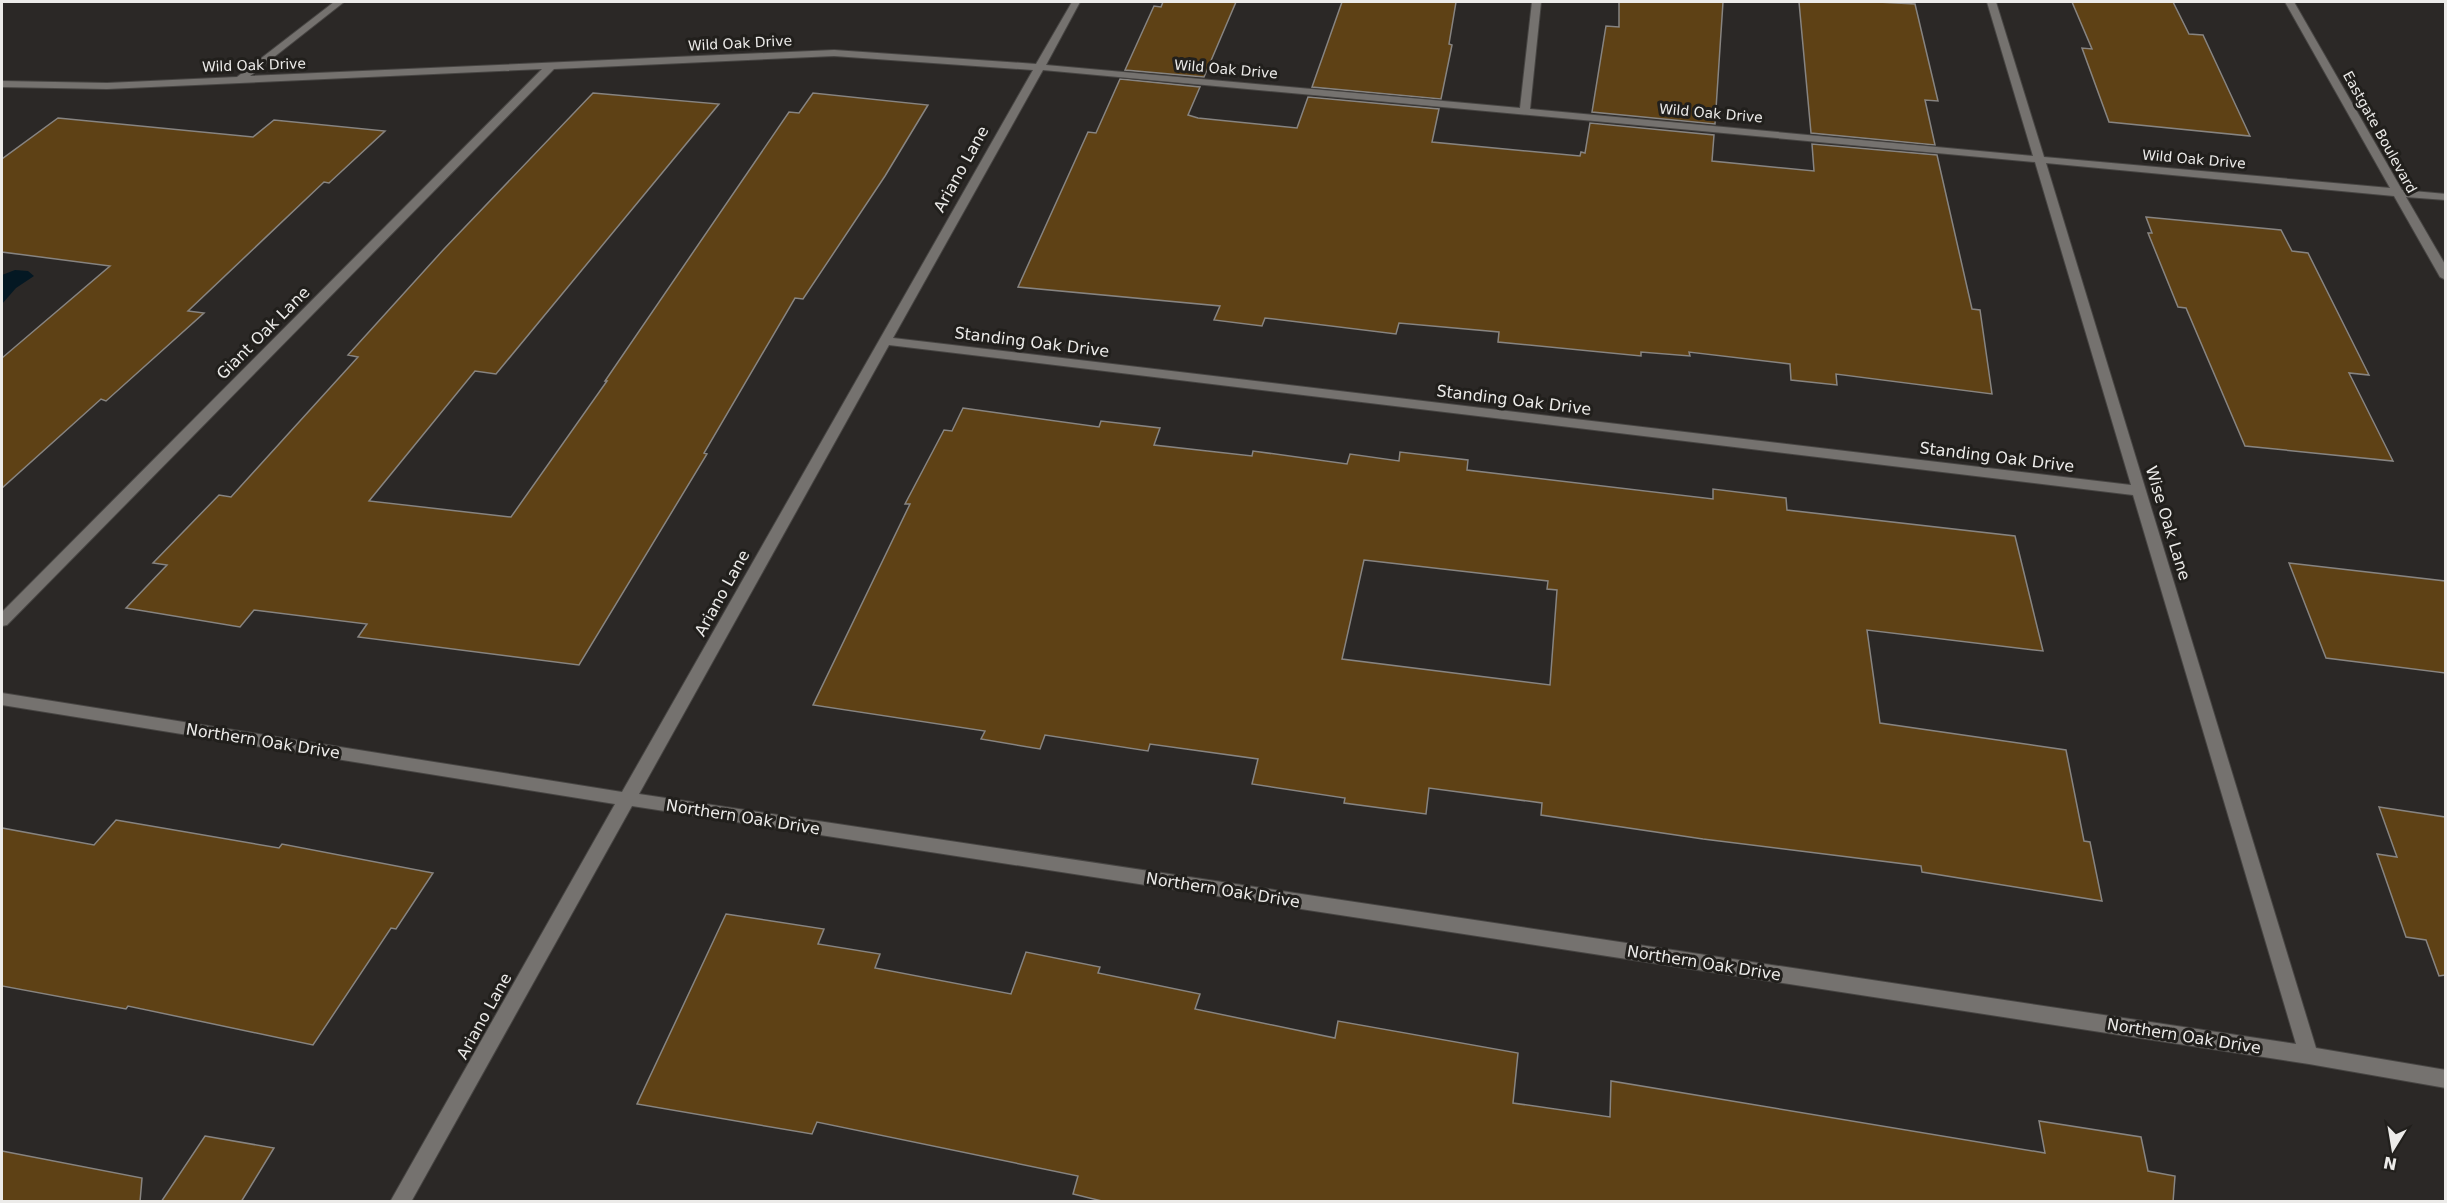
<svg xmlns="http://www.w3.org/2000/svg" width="2447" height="1203" font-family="'DejaVu Sans',sans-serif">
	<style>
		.water { fill: #041823 }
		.building { fill: #5e4115; stroke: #878481; stroke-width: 1.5; fill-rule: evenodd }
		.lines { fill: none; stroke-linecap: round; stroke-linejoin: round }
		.minor-casing { stroke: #474543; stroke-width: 2 }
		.minor { fill: #75726f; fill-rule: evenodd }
		.labels { text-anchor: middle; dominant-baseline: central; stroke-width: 6; stroke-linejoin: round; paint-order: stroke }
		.far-street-label { font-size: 14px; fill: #ecebe9; stroke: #211f1c }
		.street-label { font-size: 16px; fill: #ecebe9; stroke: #211f1c }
	</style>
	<rect width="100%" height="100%" fill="#2b2826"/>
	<path class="water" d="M15,270l13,1 6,5 -18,12 -14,16v-29z"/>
	<path class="building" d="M1163,2h73l-32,75 -79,-7 29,-64 7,1z
		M1342,2h114l-7,42 3,1 -11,54 -129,-12z
		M1619,2h104l-8,122 -123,-12 14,-86 13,1z
		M1799,2h79l37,2 23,97 -13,-1 10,45 -124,-12z
		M2072,2h101l16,32 14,1 47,101 -141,-14 -27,-74 10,1z
		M1120,79l80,8 -12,28 10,3 99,10 11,-31 131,12 -7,33 148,14 1,-4 4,1 5,-30 124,12 -2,26 102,10 -2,-27 125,11 35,154 8,1 12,84 -156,-20 1,11 -46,-5 -1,-16 -101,-12 1,4 -49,-4v4l-143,-14 1,-10 -100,-9 -3,11 -131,-16 -3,8 -48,-6 6,-14 -202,-19 70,-155 8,1z
		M593,93l126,11 -223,270 -21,-3 -106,130 142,16 96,-136h-2l184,-269 10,1 14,-20 115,12 -43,71 -82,123 -8,-1 -91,155 3,1 -128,211 -221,-28 9,-13 -113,-14 -14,17 -114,-19 41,-43 -14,-2 66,-68 12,2 127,-140 -10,-2 96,-106z
		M58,118l195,19 21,-17 111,11 -56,52 -5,-1 -136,129 16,2 -98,88 -5,-2 -99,89v-130l108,-92 -108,-14v-93z
		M2146,217l135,13 11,21 16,2 61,122 -20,-2 44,88 -148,-15 -59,-138 -8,-1 -30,-74h4z
		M963,408l136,19 2,-6 59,7 -6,17 98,11 1,-5 94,13 3,-10 49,7 1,-9 68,8 -1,10 246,29v-10l73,9 1,12 228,26 28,115 -176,-21 13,93 186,27 18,91 6,1 12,59 -180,-29 -1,-6 -218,-27 -162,-24 1,-12 -113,-15 -3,26 -82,-11 1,-5 -93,-14 6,-25 -108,-15 -2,7 -103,-16 -5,14 -59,-10 4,-8 -172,-26 97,-201h-5l39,-74 8,1zM1364,560l184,21 -1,8 10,1 -7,95 -208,-26z
		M2289,563l156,18v92l-119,-15z
		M2379,807l66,10v158l-6,1 -13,-36 -20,-3 -29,-83 20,3z
		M116,820l163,28 3,-4 151,29 -37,56 -5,-1 -78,117 -185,-39 -2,3 -124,-23v-158l92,17z
		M726,914l98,15 -6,15 62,10 -5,14 136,26 15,-42 74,15 -2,6 102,21 -5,15 140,29 3,-17 180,32 -5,50 97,14 1,-36 434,72 -6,-32 102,16 7,34 27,5 -2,26h-1067l-33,-8 5,-18 -261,-54 -5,12 -175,-30z
		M205,1136l69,12 -33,54h-80z
		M2,1151l140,27 -2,24h-138z"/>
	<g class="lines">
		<defs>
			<path id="minor" d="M334,2h10l-94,74 584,-26 202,14 36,-62h8l-34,63 474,43 12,-106h9l-11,107 503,47 -46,-154h9l48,155 346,31 -105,-186h9l108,188 44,4v6l-40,-3 40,69v14l-6,-3 -46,-81 -348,-33 270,885 130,22v18l-137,-24 -1677,-258 -221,396h-21l225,-398 -613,-99v-12l620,99 411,-722 -199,-14 -280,13 -547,556 -5,1v-14l540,-543 -435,20 -105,-2v-6l105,2 130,-6zM1043,70l992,92 96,323 -1238,-147zM889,345l1244,150 163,549 -1657,-250z"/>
		</defs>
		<use href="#minor" class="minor-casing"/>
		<use href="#minor" class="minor"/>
	</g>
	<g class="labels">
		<g class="far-street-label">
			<text transform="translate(740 43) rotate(-3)">Wild Oak Drive</text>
			<text transform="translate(254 65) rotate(-2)">Wild Oak Drive</text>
			<text transform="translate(1226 69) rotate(5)">Wild Oak Drive</text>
			<text transform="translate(1711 113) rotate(5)">Wild Oak Drive</text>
			<text transform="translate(2380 132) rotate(61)">Eastgate Boulevard</text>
			<text transform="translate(2194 159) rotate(5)">Wild Oak Drive</text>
		</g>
		<g class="street-label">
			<text transform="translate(961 169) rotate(-61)">Ariano Lane</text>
			<text transform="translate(263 333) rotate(-45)">Giant Oak Lane</text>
			<text transform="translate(1032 342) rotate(7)">Standing Oak Drive</text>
			<text transform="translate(1514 400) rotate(7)">Standing Oak Drive</text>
			<text transform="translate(1997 457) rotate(7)">Standing Oak Drive</text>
			<text transform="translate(2168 523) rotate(73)">Wise Oak Lane</text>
			<text transform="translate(722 593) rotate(-61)">Ariano Lane</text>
			<text transform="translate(263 741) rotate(9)">Northern Oak Drive</text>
			<text transform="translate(743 817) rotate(9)">Northern Oak Drive</text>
			<text transform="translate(1223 890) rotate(9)">Northern Oak Drive</text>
			<text transform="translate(1704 963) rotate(9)">Northern Oak Drive</text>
			<text transform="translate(484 1016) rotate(-61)">Ariano Lane</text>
			<text transform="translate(2184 1036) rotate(9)">Northern Oak Drive</text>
		</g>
	</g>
	<rect width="2447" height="1203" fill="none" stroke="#ecebe9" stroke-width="6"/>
	<g transform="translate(2393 1149) rotate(191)" stroke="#211f1c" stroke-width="4.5" paint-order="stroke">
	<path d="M0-4.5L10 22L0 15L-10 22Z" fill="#ecebe9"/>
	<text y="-9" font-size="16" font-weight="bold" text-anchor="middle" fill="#ecebe9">N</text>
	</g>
</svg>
